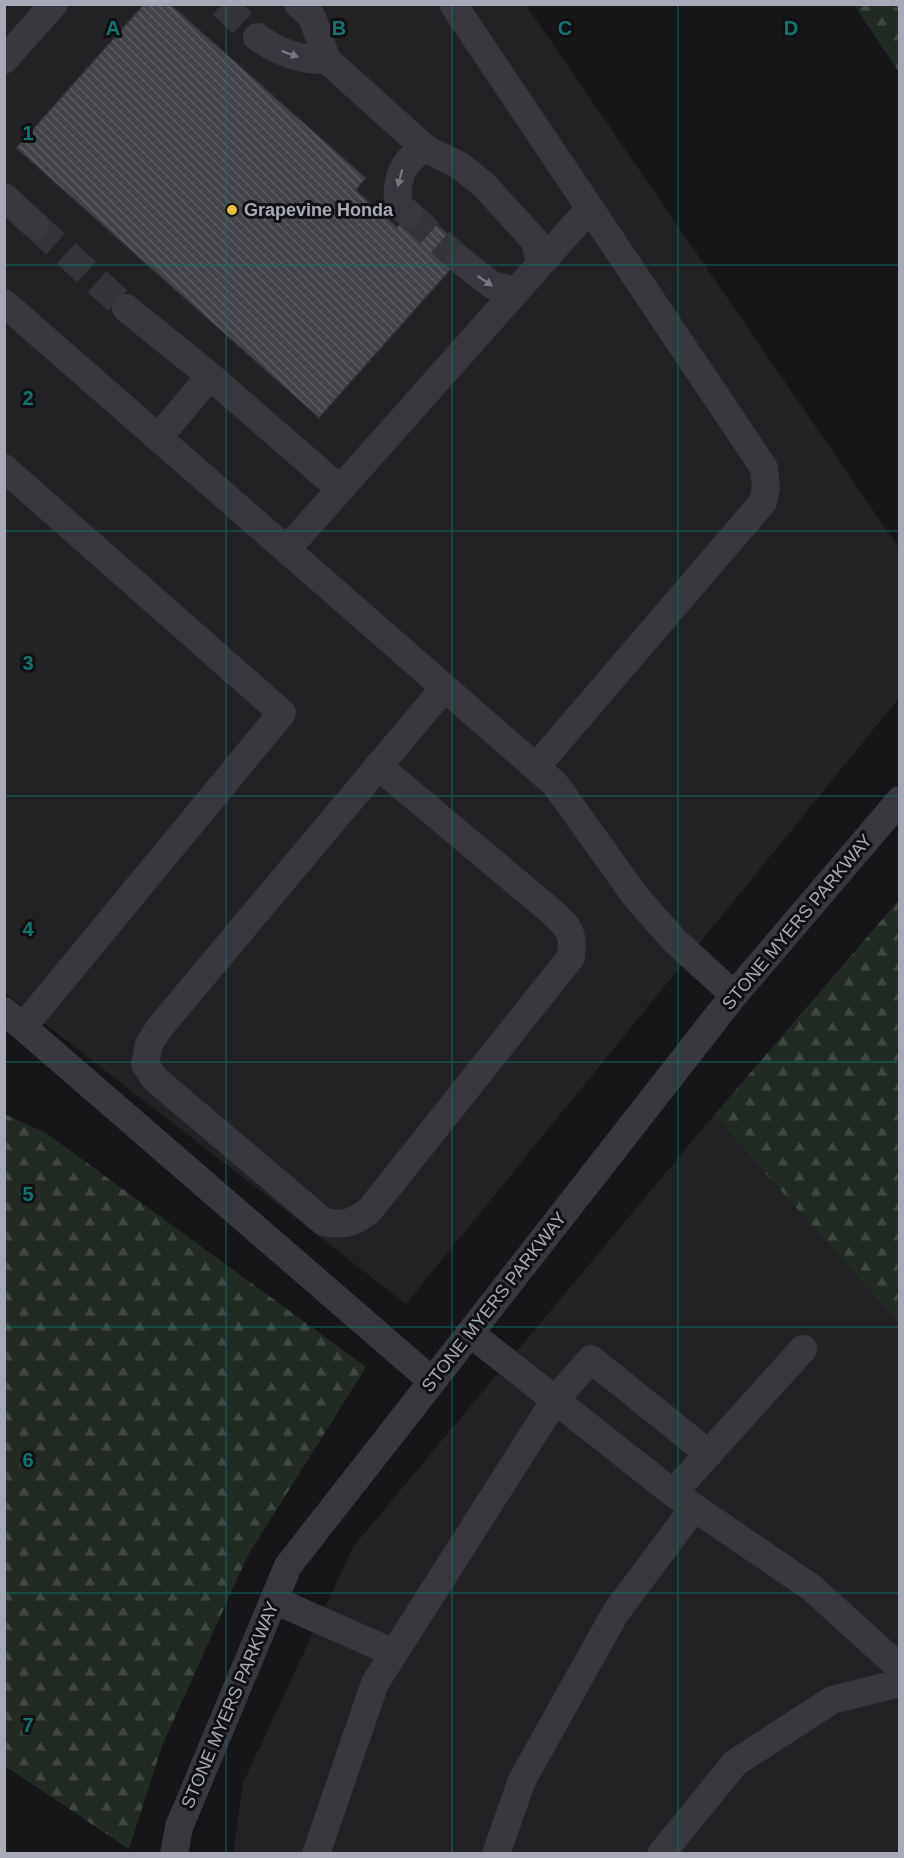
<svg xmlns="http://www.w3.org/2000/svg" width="904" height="1858" font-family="Helvetica,sans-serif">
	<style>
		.built { fill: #222225 }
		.forest { fill: url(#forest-firs) }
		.building { fill: url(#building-back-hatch); stroke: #303034; stroke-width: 1.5 }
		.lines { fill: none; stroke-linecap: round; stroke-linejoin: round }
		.minor-tunnel { stroke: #333438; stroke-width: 28; stroke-dasharray: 28 14; stroke-linecap: butt }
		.minor { stroke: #37373d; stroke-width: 28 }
		.oneway { fill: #757780 }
		.grid { fill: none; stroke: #0f766e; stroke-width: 1.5; stroke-opacity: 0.55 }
		.poi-dot { fill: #eac13c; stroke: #111113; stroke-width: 2 }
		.labels { text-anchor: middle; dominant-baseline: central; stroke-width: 6; stroke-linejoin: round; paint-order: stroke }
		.poi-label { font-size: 18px; font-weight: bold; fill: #a8abb7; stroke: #111113; text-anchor: start }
		.street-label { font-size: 18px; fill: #a8abb7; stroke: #111113 }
		.grid-label { font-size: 20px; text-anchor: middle; font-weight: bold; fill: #0f766e; stroke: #111113; stroke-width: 6; stroke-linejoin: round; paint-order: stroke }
	</style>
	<defs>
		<pattern id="forest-firs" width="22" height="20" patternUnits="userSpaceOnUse" patternTransform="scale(1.5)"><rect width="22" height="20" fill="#222a24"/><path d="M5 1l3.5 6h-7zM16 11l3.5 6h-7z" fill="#3f4642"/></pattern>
		<pattern id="building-back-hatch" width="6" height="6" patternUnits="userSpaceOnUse" patternTransform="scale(1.5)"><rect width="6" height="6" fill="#424348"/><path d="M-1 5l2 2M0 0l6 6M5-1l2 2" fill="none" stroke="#5a5b60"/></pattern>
	</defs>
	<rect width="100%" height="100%" fill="#161618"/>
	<path class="built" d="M4,5h522l373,543v150l-493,606 -401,-311z
		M714,1115l185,209v529l-666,1 10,-71 110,-236z"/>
	<path class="forest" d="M854,5h45v67z
		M899,900v424l-185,-209z
		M4,1114l42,19 320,234 -118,188 -86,191 -33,103 -124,-83z"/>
	<path class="building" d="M144,4h26l196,174 -10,12 41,37 19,-21 51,45 -148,167 -303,-270z"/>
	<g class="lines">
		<path class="minor-tunnel" d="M222,4l35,33
			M409,214l51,46
			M35,225l91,83"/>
		<path class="minor" d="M298,4l14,13 15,43 99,89 33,16 25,20 51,56 5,23
			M453,4l311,464 2,19 -3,15 -227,265
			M257,37c21,15 44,24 70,23
			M4,60l50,-56
			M4,197l31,28
			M409,214l-11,-9c-2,-25 4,-46 28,-56
			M460,260l32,25 24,6
			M4,303l551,481 81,113 38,43 60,55
			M126,308l84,68 -51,61
			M210,376l130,113
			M4,468l278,245 -259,314 -19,-16
			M288,548l302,-340
			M378,766l173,145c18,17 23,20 20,46l-202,254c-16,12 -25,15 -45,11l-169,-143 -10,-15 4,-20 11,-17 284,-339
			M23,1027l409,354
			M470,1333l203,160
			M803,1349l-130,144 139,95 88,80
			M274,1600l120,53
			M174,1854l5,-27 109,-261 446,-571 166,-195
			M316,1854l59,-171 180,-283 36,-41 118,95
			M496,1854l26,-74 94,-168 77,-103
			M661,1854l74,-91 97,-63 68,-17"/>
	</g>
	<defs><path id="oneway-solid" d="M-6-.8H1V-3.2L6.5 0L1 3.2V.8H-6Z" transform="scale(1.5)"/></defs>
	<g class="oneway">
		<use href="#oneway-solid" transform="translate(290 54) rotate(20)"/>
		<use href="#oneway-solid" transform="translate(400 178) rotate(105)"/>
		<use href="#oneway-solid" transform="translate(485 281) rotate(34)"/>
	</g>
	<path class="grid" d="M226,4v1850M452,4v1850M678,4v1850M4,265h896M4,531h896M4,796h896M4,1062h896M4,1327h896M4,1593h896"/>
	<circle class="poi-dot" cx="232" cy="210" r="6"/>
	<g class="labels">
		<g class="poi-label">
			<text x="244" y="210">Grapevine Honda</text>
		</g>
		<g class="street-label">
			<text transform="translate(797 922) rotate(-50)">STONE MYERS PARKWAY</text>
			<text transform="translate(494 1302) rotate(-52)">STONE MYERS PARKWAY</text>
			<text transform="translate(230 1705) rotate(-67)">STONE MYERS PARKWAY</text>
		</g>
	</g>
	<g class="grid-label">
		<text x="113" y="35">A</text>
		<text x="339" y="35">B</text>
		<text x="565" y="35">C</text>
		<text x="791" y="35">D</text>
		<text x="28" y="140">1</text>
		<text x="28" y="405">2</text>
		<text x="28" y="670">3</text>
		<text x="28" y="936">4</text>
		<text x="28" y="1201">5</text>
		<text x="28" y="1467">6</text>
		<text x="28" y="1732">7</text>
	</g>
	<rect width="904" height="1858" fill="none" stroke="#a8abb7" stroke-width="12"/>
</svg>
